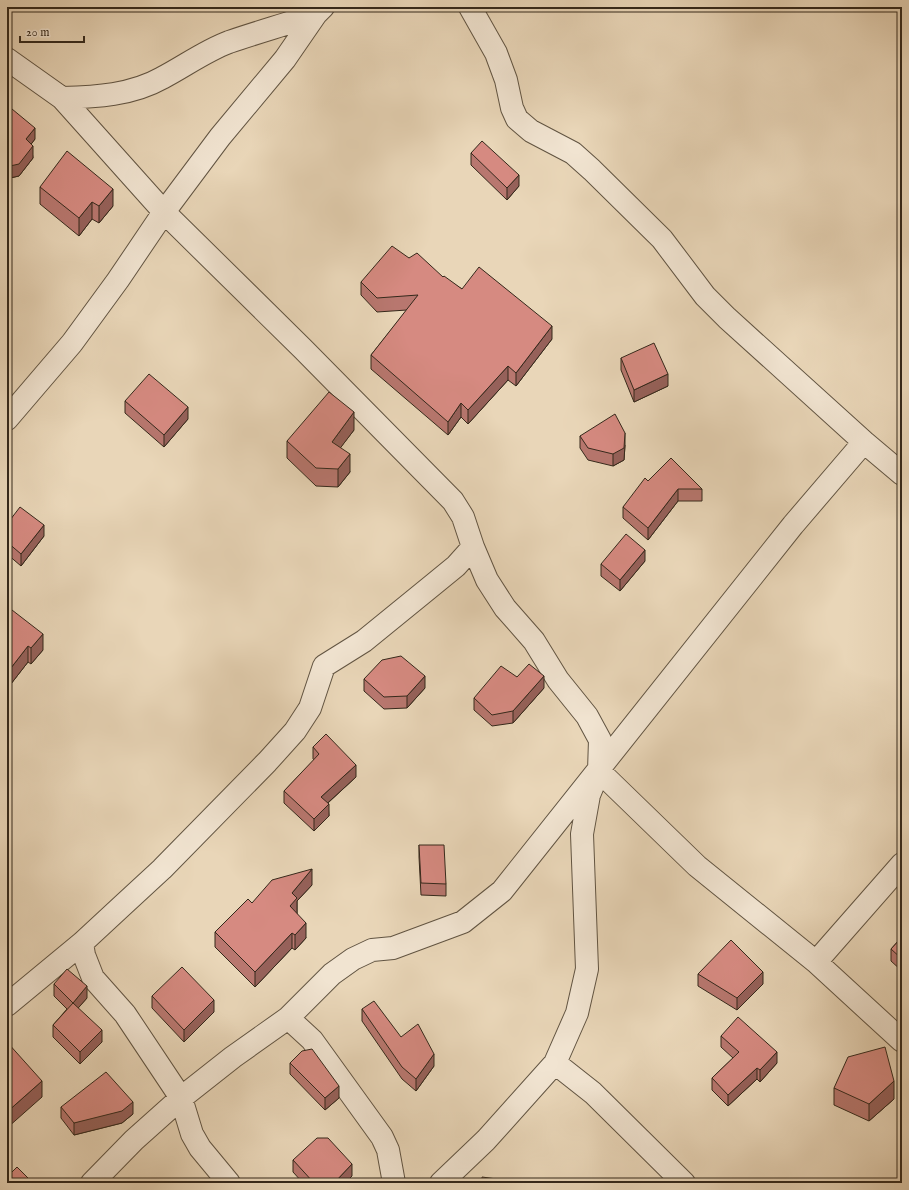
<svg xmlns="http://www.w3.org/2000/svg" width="909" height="1190" font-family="'IM FELL English',serif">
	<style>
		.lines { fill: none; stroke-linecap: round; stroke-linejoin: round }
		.minor-casing { stroke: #615442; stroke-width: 24 }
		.minor { stroke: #f1e4d1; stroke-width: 22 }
		.wall { fill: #b8776f; stroke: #34281b }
		.shaded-wall { fill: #96615a; stroke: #34281b }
		.building { fill: #d68a81; stroke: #34281b }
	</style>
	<rect width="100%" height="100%" fill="#e9d6b8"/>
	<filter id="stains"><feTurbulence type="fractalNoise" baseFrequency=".005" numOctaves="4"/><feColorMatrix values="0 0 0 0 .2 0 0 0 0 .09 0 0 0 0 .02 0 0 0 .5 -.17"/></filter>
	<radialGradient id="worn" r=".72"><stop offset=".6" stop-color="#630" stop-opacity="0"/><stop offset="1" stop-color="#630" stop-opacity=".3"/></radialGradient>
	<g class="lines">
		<defs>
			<path id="minor" d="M470,7l26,46 10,27 6,28 5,11 14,12 42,22 19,17 70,69 43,57 22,22 137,124 38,32
				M7,59l55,39 102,114 139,137 150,152 10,16 10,30 14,33 18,28 29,33 24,39 29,36 13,24 -1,31 -10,24 -7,39 5,135 -10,44 -22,50 -69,77 -45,43
				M62,98c34,-1 70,-3 100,-20 23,-12 43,-27 67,-36 29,-10 58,-18 87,-28
				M7,419l65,-76 46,-63 46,-68 56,-75 65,-78 31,-45 7,-7
				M599,771l98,95 119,96 86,79
				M82,943l2,12 9,23 32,36 56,84 11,36 8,14 29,35
				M816,962l86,-98
				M7,1005l75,-62 41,-38 39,-36 105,-107 28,-31 15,-23 14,-42 40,-25 70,-57 22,-18 17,-19
				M288,1018l24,22 70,97 6,13 6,33
				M555,1063l38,30 91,90
				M92,1183l42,-43 47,-42 52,-41 55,-39 44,-44 21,-15 19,-9 21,-2 70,-26 39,-31 291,-366 71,-83"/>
		</defs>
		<use href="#minor" class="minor-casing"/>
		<use href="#minor" class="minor"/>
	</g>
	<path class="wall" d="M7,115l28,24 -4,5 2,14 -14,18 -9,2 -3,-3z
		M471,153l48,33 -12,14 -36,-35z
		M40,187l73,19 -14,17 -7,-4 -13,17 -39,-32z
		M409,258l53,31 90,50 -36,47 -8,-6 -40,44 -7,-7 -13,18 -77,-66v-14l36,-45 -30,2 -16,-17v-13z
		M621,358l47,28 -34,16 -13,-32z
		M125,401l63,18 -24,28 -39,-34z
		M354,430l-14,18 10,24 -12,15 -22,-1 -29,-28v-17z
		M580,436l45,9 -1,15 -11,6 -25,-6 -8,-12z
		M648,481l54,8v12h-24l-30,39 -25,-22v-11z
		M7,524l37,12 -23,30 -14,-12z
		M645,561l-25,30 -19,-15v-12z
		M7,617l36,33 -12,14 -3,-2 -21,27z
		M517,677l27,11 -31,35 -21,3 -18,-16v-12z
		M364,679l61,9 -18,20 -23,1 -20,-18z
		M313,747l43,30 -28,26 1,13 -15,15 -30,-28v-12l30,-31 -1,-1z
		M419,845l27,39v12l-25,-1 -2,-38z
		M312,885l-15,16v12l9,25 -11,12 -3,-2 -37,39 -40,-40v-15l37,-29z
		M902,923v48l-11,-10v-12l8,-9 -1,-13z
		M698,974l65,10 -26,26 -39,-24z
		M54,984l33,14 -9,10 24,34 -22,22 -27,-27v-12l14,-16 -13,-13z
		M152,996l62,16 -30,30 -32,-34z
		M362,1009l72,57 -18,25 -14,-12 -40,-58z
		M721,1036l56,27 -17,19 -3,-3 -29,27 -16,-16v-12l21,-20 -12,-11z
		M290,1063l49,35 -14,12 -35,-36z
		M834,1088l60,11 -25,22 -35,-16z
		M61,1107l72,7 -11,9 -48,12 -13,-17z
		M293,1160l59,16 -7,7h-42l-10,-11z"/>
	<path class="shaded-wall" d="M35,128v11l-9,12v-12z
		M33,146v12l-14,18 -9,2v-12z
		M519,175v11l-12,14v-12z
		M113,189v17l-14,17v-17z
		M92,202v17l-13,17v-18z
		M552,326v13l-36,47v-13z
		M508,366v14l-40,44v-14z
		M668,374v12l-34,16v-12z
		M461,403v14l-13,18v-13z
		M188,407v12l-24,28v-12z
		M354,412v18l-22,29v-17z
		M625,433v12l-1,15 -11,6v-12z
		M350,454v18l-12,15v-18z
		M678,489v12l-30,39v-12z
		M44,525v11l-23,30v-12z
		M645,550v11l-25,30v-11z
		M43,634v16l-12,14v-16z
		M28,646v16l-21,27v-16z
		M425,676v12l-18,20v-12z
		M544,676v12l-31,35v-12z
		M356,765v12l-35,32v-12z
		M329,804v12l-15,15v-12z
		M312,869v16l-15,16v12l-7,8v-15l2,-13z
		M306,923v15l-11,12v-15z
		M292,933v15l-37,39v-15z
		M763,972v12l-26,26v-12z
		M87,986v12l-14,16v-11z
		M214,1000v12l-30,30v-12z
		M102,1030v12l-22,22v-12z
		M777,1052v11l-17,19v-12z
		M434,1054v12l-18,25v-12z
		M757,1068v11l-29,27v-11z
		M42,1081v16l-35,31v-16z
		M894,1081v18l-25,22v-17z
		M339,1086v12l-14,12v-12z
		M133,1102v12l-11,9 -48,12v-12z
		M352,1164v12l-7,7h-11z"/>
	<path class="building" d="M12,109l23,19 -9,11 7,7 -14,18 -9,2 -3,-3v-48z
		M482,141l37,34 -12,13 -36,-35z
		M67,151l46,38 -14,17 -7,-4 -13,16 -39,-31z
		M392,246l17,12 8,-5 26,24 1,-1 18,13 17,-22 73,59 -36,47 -8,-7 -40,44 -7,-7 -13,19 -77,-67 47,-60 -41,3 -16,-16z
		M654,343l14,31 -34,16 -13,-32z
		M149,374l39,33 -24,28 -39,-34z
		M329,392l25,20 -22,30 18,12 -12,15 -22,-1 -29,-27z
		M615,414l10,19 -1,15 -11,6 -25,-6 -8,-12z
		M671,458l31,31h-24l-30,39 -25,-21 22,-29 3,3z
		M20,507l24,18 -23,29 -14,-12v-18z
		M626,534l19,16 -25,30 -19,-16z
		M12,610l31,24 -12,14 -3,-2 -21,27v-56z
		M401,656l24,20 -18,20 -23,1 -20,-18 18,-19z
		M529,664l15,12 -31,35 -21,4 -18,-17 27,-32 16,11z
		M326,734l30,31 -35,32 8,7 -15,15 -30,-28 35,-37 -6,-7z
		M419,845h25l2,39 -25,-1z
		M312,869l-20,24 5,5 -7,8 16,17 -11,12 -3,-2 -37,39 -40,-40 33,-33 4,4 20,-23z
		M902,923v36l-11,-10 11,-12 -4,-10z
		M731,940l32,32 -26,26 -39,-24z
		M182,967l32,33 -30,30 -32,-34z
		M67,969l20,17 -14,17 -19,-19z
		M374,1001l27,36 17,-13 16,30 -18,25 -14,-12 -40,-58z
		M73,1003l29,27 -22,22 -27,-27z
		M738,1017l39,35 -17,18 -3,-2 -29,27 -16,-17 27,-26 -18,-16z
		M7,1042l35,39 -35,31z
		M885,1047l9,34 -25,23 -35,-16 14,-31z
		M312,1049l27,37 -14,12 -35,-35 12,-12z
		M106,1072l27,30 -11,9 -48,12 -13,-16z
		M317,1138h11l24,26 -18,19h-20l-21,-23z
		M17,1167l16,16h-26v-6z
		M482,1177l44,6h-44z
		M166,1180l3,3h-7z"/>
	<rect width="909" height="1190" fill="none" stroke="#e9d6b8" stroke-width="24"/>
	<rect x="8" y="8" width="893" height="1174" fill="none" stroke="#34281b" stroke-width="2"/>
	<rect x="12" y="12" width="885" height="1166" fill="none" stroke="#34281b"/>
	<path d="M20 36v6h64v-6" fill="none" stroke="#34281b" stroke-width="2"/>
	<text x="26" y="36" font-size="12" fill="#34281b" stroke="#f1e4d1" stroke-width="3" paint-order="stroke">20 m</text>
	<rect width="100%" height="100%" filter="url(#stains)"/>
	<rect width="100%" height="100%" fill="url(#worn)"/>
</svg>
